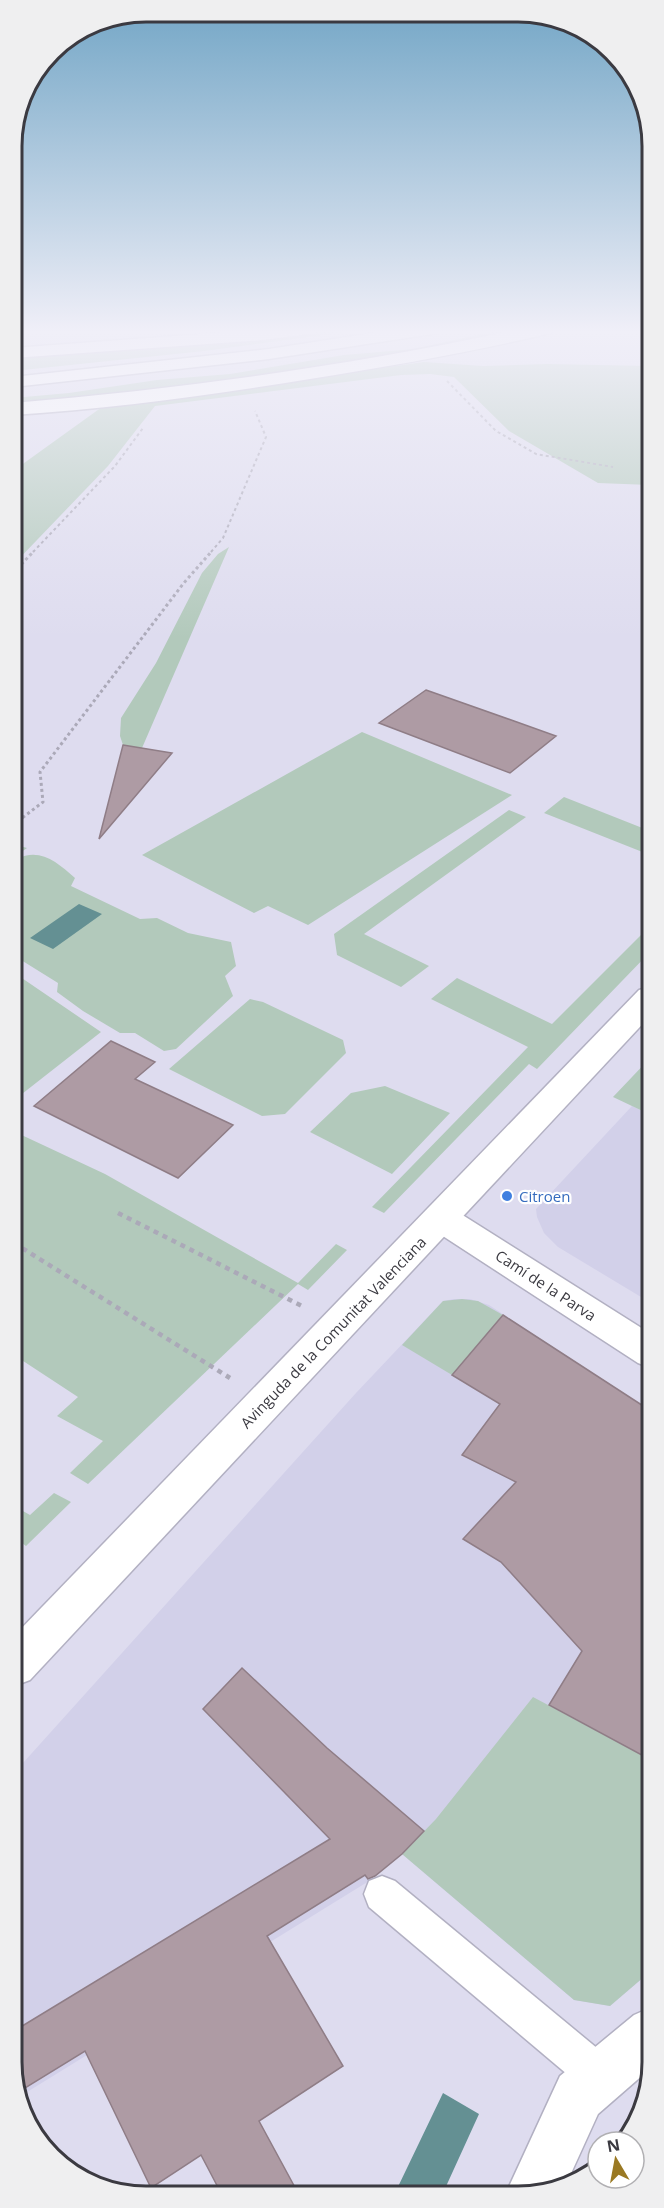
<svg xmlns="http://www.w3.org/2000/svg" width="664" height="2208" font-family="'Open Sans',sans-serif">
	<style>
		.built { fill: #d2d0e9 }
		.green { fill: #b2c9bb }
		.water { fill: #649093 }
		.building { fill: #ae9ba4; stroke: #8f7d86; stroke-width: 1.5 }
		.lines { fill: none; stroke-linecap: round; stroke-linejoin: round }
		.lane-casing { stroke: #b2b0c2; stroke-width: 3 }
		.street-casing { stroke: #b2b0c2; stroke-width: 3 }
		.secondary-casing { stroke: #b2b0c2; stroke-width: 3 }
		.highway-casing { stroke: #b2b0c2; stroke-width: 3 }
		.path-far2 { stroke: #aba9b8; stroke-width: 2; stroke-dasharray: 3 3; stroke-linecap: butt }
		.path-far1 { stroke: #aba9b8; stroke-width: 3; stroke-dasharray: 3 3; stroke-linecap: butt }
		.path { stroke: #aba9b8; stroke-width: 4.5; stroke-dasharray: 5 5; stroke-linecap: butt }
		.lane { fill: #fff; fill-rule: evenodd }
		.street { fill: #fff; fill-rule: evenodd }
		.secondary { fill: #fff; fill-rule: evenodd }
		.highway { fill: #fff; fill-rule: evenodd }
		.shop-dot { fill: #3f7fe0; stroke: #fff; stroke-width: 2 }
		.labels { text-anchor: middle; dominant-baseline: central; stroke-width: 4.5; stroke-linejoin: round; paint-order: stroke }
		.shop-label { font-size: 15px; fill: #366cbe; stroke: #fff; text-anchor: start }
		.street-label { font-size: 15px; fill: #3b3a41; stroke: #fff }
		.rim { fill: none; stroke: #3b3a41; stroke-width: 3 }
	</style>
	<rect width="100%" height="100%" fill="#dedcef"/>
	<path class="built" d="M632,1106l19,9v188l-93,-56 -14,-14 -7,-16 -1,-8z
		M454,1299h16l19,6 162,106 1,559 -42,36 -36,-6 -172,-146 -33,27 -350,216 -4,-9 -1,-315 342,-380 87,-92z"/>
	<path class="green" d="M330,329h38l-164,22 -191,20v-14l219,-15z
		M504,329h30l-146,27 -281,43 -94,9v-10l56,-5 88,-13 73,-6 114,-19 70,-6z
		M424,362l59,4 64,-2 103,2v119l-52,-2 -89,-52 -55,-54 -24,-3 -29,1 -246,31 -47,60 -95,99v-94l89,-64z
		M229,547l-87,201 -19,-3 -3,-9 1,-18 35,-55 46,-90 16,-19z
		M362,732l150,63 -204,130 -40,-19 -14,7 -112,-58z
		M564,797l86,34v24l-106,-42z
		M509,810l17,7 -162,117 65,32 -28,21 -64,-32 -3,-21z
		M13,844l14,4 -13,9 3,2c23,-12 41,4 58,19l-4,8 69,33 17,-1 31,15 43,9 5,24 -11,10 8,20 -57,53 -12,2 -29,-18h-15l-37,-22 -26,-19 1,-9 -45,-28z
		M650,926v26l-113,117 -8,-5 -145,149 -12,-6 156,-160 -97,-48 26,-21 95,46z
		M13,972l88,60 -88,69z
		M250,999l13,3 80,38 3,13 -61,61 -23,2 -93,-47z
		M651,1057v58l-38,-18z
		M385,1086l65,27 -58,61 -82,-42 41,-39z
		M13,1131l92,43 193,109 38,-39 11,6 -39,40 -10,-6 -210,200 -18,-11 33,-32 -46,-25 21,-19 -64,-42z
		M462,1299l16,2 25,14 -51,60 -50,-30 41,-44z
		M54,1493l17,9 -45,44 -12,-9v-31l16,9z
		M533,1697l118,63 1,210 -42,36 -36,-6 -172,-146 34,-35z"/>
	<path class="water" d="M79,904l23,10 -49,35 -23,-11z
		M443,2093l36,21 -36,79h-48z"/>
	<path class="building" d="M426,690l88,31 42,15 -46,37 -131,-50z
		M123,745l49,8 -73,86z
		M111,1041l44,21 -20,17 98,46 -55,53 -144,-72z
		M503,1315l148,96v349l-102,-55 33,-54 -81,-89 -38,-23 53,-57 -54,-27 38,-51 -48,-29z
		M242,1668l85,80 97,83 -22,23 -27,22 -7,3 -3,-4 -98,61 76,130 -84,55 39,72h-77l-20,-38 -50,33 -66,-137 -68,42 -2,-5 -1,-57 316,-192 -127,-130z"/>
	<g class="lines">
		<defs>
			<path id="lane" d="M382,1876l13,5 220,182 5,14 -5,14 -14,5 -14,-5 -218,-184 -5,-13 5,-13z"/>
			<path id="street" d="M269,329h48l-3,4 -6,1 -45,6 -250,18v-10z
				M521,329h33l-3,4c-79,19 -160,33 -241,46 -98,16 -198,30 -297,36v-12c171,-14 340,-38 508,-74z
				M441,1205l12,4 198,125v34l-13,-5 -209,-136 -6,-9 6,-9z
				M652,2007v60l-54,47 -30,66 -24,13h-38l54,-117 74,-61z"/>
			<path id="secondary" d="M650,987l1,28 -621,665 -16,6v-50l625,-646z"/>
			<path id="highway" d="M398,329h43l-3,4 -6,1 -163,25 -256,28v-10l256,-28z"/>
		</defs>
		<use href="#lane" class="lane-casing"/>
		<use href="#street" class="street-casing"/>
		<use href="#secondary" class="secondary-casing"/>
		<use href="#highway" class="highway-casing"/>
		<path class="path-far2" d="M447,381l49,50 40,23 77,13
			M33,552l82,-86 28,-38
			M211,552l12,-14 43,-101 -11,-26"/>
		<path class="path-far1" d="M13,573l21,-22
			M13,825l30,-23 -3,-30 143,-188 29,-33"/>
		<path class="path" d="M118,1213l184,93
			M14,1243l216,135"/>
		<use href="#lane" class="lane"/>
		<use href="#street" class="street"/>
		<use href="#secondary" class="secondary"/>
		<use href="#highway" class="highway"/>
	</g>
	<linearGradient id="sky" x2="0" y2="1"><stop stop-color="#73a6c6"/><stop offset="0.52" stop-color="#f0eff8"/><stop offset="1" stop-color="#f0eff8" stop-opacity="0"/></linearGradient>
	<rect width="664" height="638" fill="url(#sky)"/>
	<circle class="shop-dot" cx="507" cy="1196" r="6"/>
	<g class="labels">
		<g class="shop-label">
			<text x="519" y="1196">Citroen</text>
		</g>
		<g class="street-label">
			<text transform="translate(546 1285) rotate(33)">Camí de la Parva</text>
			<text transform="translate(333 1332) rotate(-46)">Avinguda de la Comunitat Valenciana</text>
		</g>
	</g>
	<path d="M0 0H664V2208H0ZM146 22H518A124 124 0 0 1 642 146V2062A124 124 0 0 1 518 2186H146A124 124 0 0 1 22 2062V146A124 124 0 0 1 146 22Z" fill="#efeff0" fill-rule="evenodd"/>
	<path class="rim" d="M146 22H518A124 124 0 0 1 642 146V2062A124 124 0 0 1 518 2186H146A124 124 0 0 1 22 2062V146A124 124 0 0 1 146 22Z"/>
	<g transform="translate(616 2160) rotate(350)"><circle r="28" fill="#ffffff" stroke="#b1b0b3" stroke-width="1.5"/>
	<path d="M0-4.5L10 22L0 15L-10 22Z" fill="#9a7923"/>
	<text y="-9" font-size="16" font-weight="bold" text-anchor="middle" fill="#3b3a41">N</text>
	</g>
</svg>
